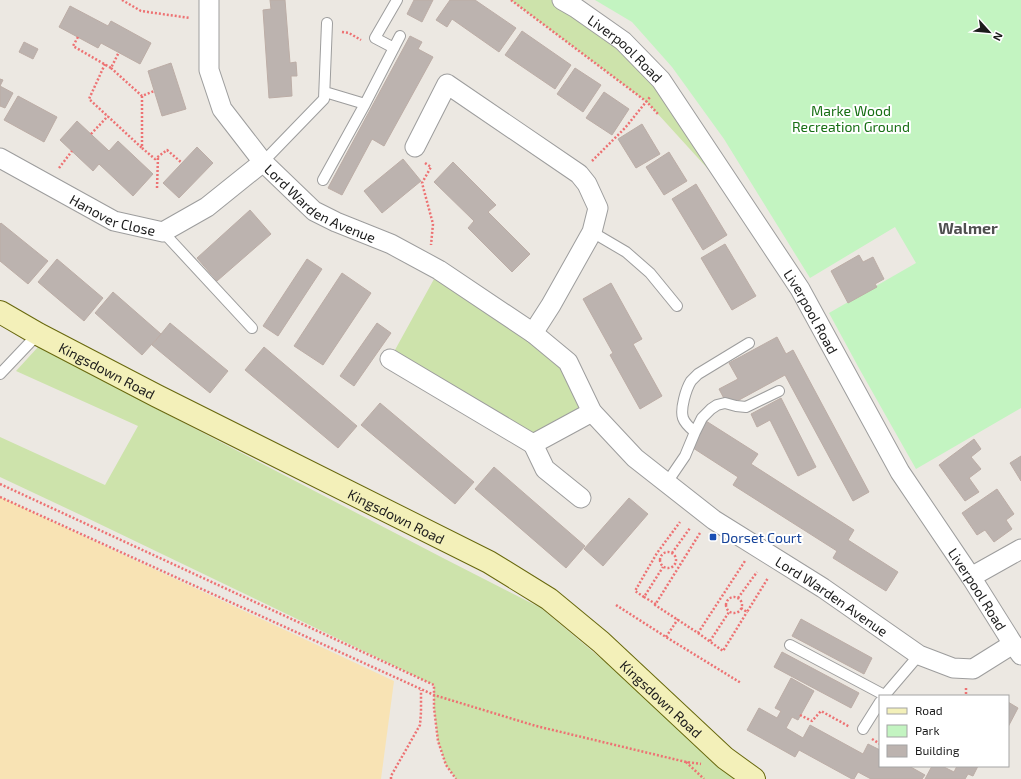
<svg xmlns="http://www.w3.org/2000/svg" width="1021" height="779" font-family="'Exo 2',sans-serif">
	<style>
		.grass { fill: #cde3ab }
		.sand { fill: #f8e3b4 }
		.park { fill: #c3f4c1 }
		.building { fill: #bcb3af; stroke: #bcada6 }
		.lines { fill: none; stroke-linecap: round; stroke-linejoin: round }
		.lane-casing { stroke: #9d9d9d; stroke-width: 12 }
		.street-casing { stroke: #9d9d9d; stroke-width: 21 }
		.secondary-casing { stroke: #68680d; stroke-width: 24 }
		.path { stroke: #ed7273; stroke-width: 2.5; stroke-dasharray: 2 2; stroke-linecap: butt }
		.lane { stroke: #fff; stroke-width: 10 }
		.street { stroke: #fff; stroke-width: 19 }
		.secondary { stroke: #f3f0b9; stroke-width: 22 }
		.transit-dot { fill: #1a4fb4; stroke: #fff; stroke-width: 1.5 }
		.labels { text-anchor: middle; dominant-baseline: central; stroke-width: 4; stroke-linejoin: round; paint-order: stroke }
		.street-label { font-size: 14px; fill: #1c1c1c; stroke: #fff }
		.park-label { font-size: 14px; fill: #176f14; stroke: #fff }
		.transit-label { font-size: 14px; fill: #164399; stroke: #fff; text-anchor: start }
		.quarter-label { font-size: 16px; font-weight: bold; fill: #4f4f4f; stroke: #fff }
	</style>
	<rect width="100%" height="100%" fill="#ece8e2"/>
	<path class="grass" d="M511,0h51l61,41 95,139 -71,-78z
		M439,270l113,78 40,64 -59,32 -143,-85z
		M38,347l405,211 98,50 57,48 147,118 9,5h-298l-10,-14 -8,-24 -4,-33v-23l-349,-168 -85,-40v-40l105,48 33,-59 -122,-55z"/>
	<path class="sand" d="M0,497l394,184 -13,98h-381z"/>
	<path class="park" d="M595,0h426v408l-105,61 -56,-99 -31,-57 87,-50 -21,-36 -85,51 -86,-139 -52,-72 -40,-45z"/>
	<path class="building" d="M270,0h15l5,63 6,-1 1,14h-6l1,20 -23,2 -6,-88 8,-1z
		M414,0h19l-11,22 -15,-8z
		M450,0h25l41,28 -17,24 -47,-33 -5,8 -11,-7z
		M70,6l38,20 3,-5 40,22 -11,21 -39,-21 -3,5 -39,-21z
		M522,31l49,34 -16,24 -50,-34z
		M410,36l12,6 -4,7 15,8 -49,89 -12,-7 -30,56 -14,-7z
		M24,42l14,7 -5,10 -14,-7z
		M171,63l15,46 -24,7 -14,-45z
		M575,68l26,17 -18,27 -26,-18z
		M0,79l3,1 -3,6 13,7 -8,15 -5,-2z
		M604,92l25,17 -17,26 -26,-17z
		M18,96l39,21 -13,25 -40,-22z
		M77,121l32,30 9,-10 35,33 -20,22 -34,-32 -6,7 -33,-31z
		M642,124l18,30 -24,14 -18,-29z
		M197,147l16,16 -34,35 -16,-15z
		M669,152l18,29 -23,14 -18,-28z
		M403,159l18,22 -39,32 -18,-22z
		M453,162l43,43 -8,7 42,42 -18,18 -44,-44 6,-7 -40,-39z
		M696,184l31,51 -24,15 -31,-51z
		M250,210l21,24 -54,47 -20,-23z
		M1,223l47,38 -20,23 -28,-23v-37z
		M725,244l31,52 -24,14 -31,-52z
		M859,255l4,7 10,-5 11,22 -9,5 2,3 -29,16 -17,-32z
		M57,259l46,39 -19,23 -46,-39z
		M307,259l15,10 -44,67 -15,-10z
		M342,273l29,20 -48,72 -29,-19z
		M611,283l31,56 -9,5 29,52 -22,13 -30,-54 3,-2 -30,-54z
		M113,292l48,42 -19,21 -47,-42z
		M170,323l58,48 -18,22 -58,-48z
		M377,323l14,10 -37,53 -14,-10z
		M777,337l9,17 7,-4 76,142 -16,9 -68,-126 -57,31 -9,-17 19,-10 -9,-16z
		M264,347l93,79 -19,22 -93,-78z
		M781,398l35,69 -18,9 -28,-56 -13,7 -6,-13z
		M380,403l94,79 -19,22 -94,-79z
		M706,421l52,33 -7,10 103,66 -6,10 50,32 -12,19 -53,-33 4,-7 -104,-66 5,-8 -48,-31z
		M974,439l7,10 -10,8 10,12 -12,9 10,14 -14,9 -26,-36z
		M1021,456v25l-11,-18z
		M494,467l91,79 -19,22 -91,-79z
		M997,489l17,25 -8,6 6,9 -18,13 -9,-12 -8,5 -15,-22z
		M629,498l19,16 -45,52 -19,-17z
		M801,619l71,39 -8,16 -72,-38z
		M782,652l77,41 -8,15 -77,-41z
		M791,678l23,13 -16,29 -6,-3 -6,11 17,10 7,-13 53,29 5,-10 12,6v16h29l16,9 -3,4h-51l-13,-7 -4,7h-2l-53,-29 -4,7 -48,-27 12,-22 18,10 4,-7 -6,-3z
		M1008,702l10,6 -10,19z
		M932,766h10l12,6 3,-6h21l-5,10 -5,-2 -3,5h-40z"/>
	<g class="lines">
		<defs>
			<path id="lane" d="M394,48l-19,-10 22,-38
				M365,104l35,-68
				M263,162l61,-63 3,-76
				M323,180l42,-76 -40,-12
				M163,232l89,96
				M592,232l34,20 24,21 27,33
				M0,374l38,-40
				M695,432l7,-14 9,-9 6,-4 8,-2 11,3 10,1 33,-16
				M669,484l1,-6 15,-22 10,-24c-5,-4 -10,-8 -12,-14 -3,-9 3,-29 8,-37 2,-2 5,-5 7,-7l51,-31
				M790,645l96,51
				M884,696l35,-41
				M863,729l17,-27"/>
			<g id="street">
				<path id="s1" d="M209,0v70l13,39 41,53 51,49 22,11 55,22 48,26 94,63 35,29 24,50 43,46 79,62 109,68 96,67 34,13 20,1 40,-25"/>
				<path id="s2" d="M562,0l14,8 47,33 38,39 139,209 100,183 71,105 42,67 8,11"/>
				<path d="M415,147l32,-63 132,90 8,10 11,24 -6,24 -41,73 -18,28"/>
				<path id="s3" d="M0,158l114,63 49,11 44,-25 56,-45"/>
				<path d="M390,359l143,85 59,-32"/>
				<path d="M533,444l12,25 36,29"/>
				<path d="M971,577l50,-28"/>
			</g>
			<g id="secondary">
				<path id="s4" d="M0,312l38,22 119,62 332,166 60,37 52,43 124,116 29,21"/>
			</g>
		</defs>
		<use href="#lane" class="lane-casing"/>
		<use href="#street" class="street-casing"/>
		<use href="#secondary" class="secondary-casing"/>
		<path class="path" d="M122,0l19,11 49,7
			M511,0l136,102 11,12
			M342,32l7,1 12,7
			M78,37l-5,9 38,22 8,-16
			M105,64l-16,35 53,49
			M111,68l31,28 12,-5
			M142,96v52l13,11 12,-9 15,13
			M91,134l17,-18
			M592,161l33,-33 25,-31
			M425,163l6,4 -9,16 11,41 -2,21
			M59,168l13,-17
			M157,188l1,-31
			M0,484l434,201v23l4,33 8,24 10,14
			M0,497l434,198 102,31 150,36 15,2
			M700,533l-45,72 43,28 47,-72
			M660 560a8 8 0 1 1 16 0a8 8 0 1 1-16 0Z
			M672,553l18,-25
			M644,597l-9,-6 22,-38 23,-31
			M726 605a8 8 0 1 1 16 0a8 8 0 1 1-16 0Z
			M738,598l19,-26
			M656,604l-12,-7 19,-30
			M616,605l50,32 75,46
			M741,608l6,4 21,-34
			M698,633l25,18 24,-39
			M666,637l12,-18
			M710,641l19,-29
			M966,688v8
			M800,715l12,6 9,-10 29,16
			M872,739l8,5
			M686,762l18,17
			M391,779v-3l29,-51 1,-13v-22"/>
		<use href="#lane" class="lane"/>
		<use href="#street" class="street"/>
		<use href="#secondary" class="secondary"/>
	</g>
	<rect class="transit-dot" x="709" y="533" width="8" height="8" rx="2"/>
	<g class="labels">
		<g class="street-label">
			<text stroke="none"><textPath href="#s2" startOffset="80">Liverpool Road</textPath></text>
			<text stroke="none"><textPath href="#s1" startOffset="250">Lord Warden Avenue</textPath></text>
			<text stroke="none"><textPath href="#s3" startOffset="127">Hanover Close</textPath></text>
			<text stroke="none"><textPath href="#s2" startOffset="404">Liverpool Road</textPath></text>
			<text stroke="none"><textPath href="#s4" startOffset="122">Kingsdown Road</textPath></text>
			<text stroke="none"><textPath href="#s4" startOffset="446">Kingsdown Road</textPath></text>
			<text stroke="none"><textPath href="#s2" startOffset="728">Liverpool Road</textPath></text>
			<text stroke="none"><textPath href="#s1" startOffset="905">Lord Warden Avenue</textPath></text>
			<text stroke="none"><textPath href="#s4" startOffset="770">Kingsdown Road</textPath></text>
		</g>
		<g class="park-label">
			<text x="851" y="110">Marke Wood<tspan x="851" dy="16">Recreation Ground</tspan></text>
		</g>
		<g class="transit-label">
			<text x="721" y="537">Dorset Court</text>
		</g>
		<g class="quarter-label">
			<text x="968" y="227">Walmer</text>
		</g>
	</g>
	<rect x="879" y="695" width="130" height="72" fill="#ffffff" stroke="#a4a4a4"/>
	<rect x="887" y="708" width="20" height="6" fill="#f3f0b9" stroke="#a4a4a4"/>
	<text x="915" y="715" font-size="12" fill="#1c1c1c">Road</text>
	<rect x="887" y="725" width="20" height="12" fill="#c3f4c1" stroke="#a4a4a4"/>
	<text x="915" y="735" font-size="12" fill="#1c1c1c">Park</text>
	<rect x="887" y="745" width="20" height="12" fill="#bcb3af" stroke="#a4a4a4"/>
	<text x="915" y="755" font-size="12" fill="#1c1c1c">Building</text>
	<g transform="translate(989 32) rotate(117)" stroke="#ffffff" stroke-width="3" paint-order="stroke">
	<path d="M0-3L7 15L0 10L-7 15Z" fill="#1c1c1c"/>
	<text y="-6" font-size="11" font-weight="bold" text-anchor="middle" fill="#1c1c1c">N</text>
	</g>
</svg>
